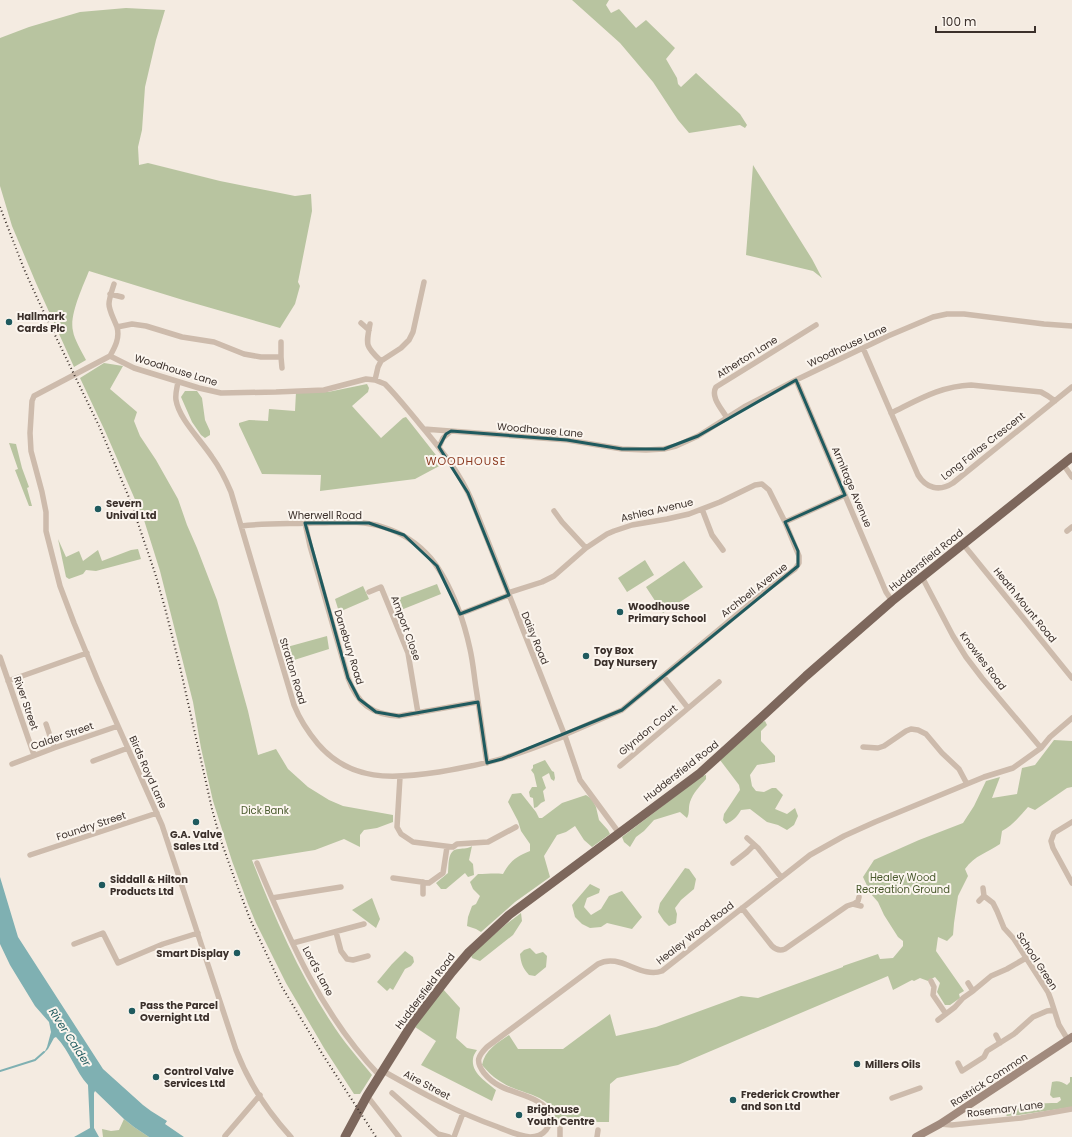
<svg xmlns="http://www.w3.org/2000/svg" width="1072" height="1137" font-family="Poppins,sans-serif">
	<style>
		.green { fill: #b8c4a0 }
		.water { fill: #7fb0b2 }
		.lines { fill: none; stroke-linecap: round; stroke-linejoin: round }
		.stream { stroke: #7fb0b2; stroke-width: 2 }
		.street { stroke: #cdbbac; stroke-width: 5.5 }
		.secondary { stroke: #a18a7d; stroke-width: 8 }
		.primary { stroke: #7d675c; stroke-width: 9 }
		.rail { stroke: #3b302b; stroke-width: 2; stroke-dasharray: 1 3; stroke-linecap: butt }
		.marked { fill: none; stroke: #1f5a5e; stroke-width: 3; stroke-linejoin: round }
		.poi-dot { fill: #1f5a5e; stroke: #fbf5ee; stroke-width: 1.5 }
		.labels { text-anchor: middle; dominant-baseline: central; stroke-width: 4; stroke-linejoin: round; paint-order: stroke }
		.poi-label { font-size: 10px; font-weight: bold; fill: #3b302b; stroke: #fbf5ee; text-anchor: start }
		.street-label { font-size: 10px; fill: #3b302b; stroke: #fbf5ee }
		.park-label { font-size: 10px; fill: #4a5a2e; stroke: #fbf5ee }
		.neighbourhood-label { font-size: 11px; letter-spacing: 1px; fill: #8c3b22; stroke: #fbf5ee }
		.water-label { font-size: 11px; font-style: italic; fill: #1f5a5e; stroke: #fbf5ee }
	</style>
	<rect width="100%" height="100%" fill="#f4ebe1"/>
	<path class="green" d="M572,0h37l-3,5 5,8 8,-4 17,19 10,-8 29,28 -9,11 11,19 1,6 3,3 15,-14 44,41 7,11 -2,3 -5,-3 -51,8 -11,-13 -25,-38 -33,-39z
		M126,8l39,2 -9,30 -11,47 -3,43 -4,17 1,18 9,-2 72,18 75,15 16,-2 1,17 -14,71 2,4 -5,18 -15,24 -97,-28 -94,-29c-6,15 -20,45 -16,60 1,8 9,21 13,29l-12,7 -38,-84 -24,-57 -12,-40v-148l29,-11 51,-15z
		M753,165l59,94 10,19 -9,-7 -67,-16z
		M104,363l19,3 -13,23 27,23 -3,9 6,15 16,24 22,39 9,26 10,23 20,52 31,111 10,44 18,-6 12,20 20,18 21,13 14,6 50,9v7l-16,6 -13,2 -4,5v12l-16,-8 -29,11 -63,10c21,54 47,114 79,162 12,19 27,36 41,53l-12,19h-6l-30,-46 -38,-65 -30,-60 -8,-19 -16,-43 -19,-60 -12,-53 -8,-46 -33,-131 -16,-51 -39,-89 -25,-53z
		M367,384l2,4 -1,4 -16,14 29,32 22,-20 3,-1 37,47 -28,15 -95,12 1,-16 -59,-1 -23,-49v-2l10,-3 19,1 1,-12 26,2 1,-19h32z
		M185,391h12l5,7 3,22 5,11v4l-5,3 -4,-3 -9,-13 -11,-25z
		M9,443l7,1 6,24 7,19 -2,1 5,18h-3l-14,-36 3,-1z
		M58,539l8,18 13,-6 4,10 15,-11 4,11 29,-11 7,-1 3,10 -45,12 -10,-1 -3,4 -14,5 -3,-2z
		M645,560l9,15 -27,17 -9,-14z
		M684,561l19,26 -40,26 -17,-26z
		M437,584l4,10 -40,16 -4,-11z
		M363,586l6,13 -30,13 -4,-13z
		M327,636l2,13 -38,12 -4,-14z
		M765,721l2,4 -6,6v10l14,15v6l-18,3 -7,10 2,11 4,5 8,1 8,-4h4l7,7 -8,14 12,5 8,-6 3,8 -4,9 -7,5 -9,-5 -11,-3 -17,-13 -9,1c-4,7 -8,11 -15,14l-3,-4 1,-6 16,-24 -1,-5 -19,-25 42,-38z
		M1054,740l18,1v46l-5,1 -32,22 -7,-3c-8,9 -15,18 -26,24l-2,13c-13,9 -25,11 -35,25l3,7 -10,20 -4,27 -1,12 -6,6 -9,-4 -2,14 28,40 -5,3 1,4 -10,7h-5l-8,-13 3,-9 -5,-6 -7,4 -8,-3 -6,3 -2,-1 -19,10 -5,-14 -210,89 -61,13 -7,6 -1,38h-23l-12,4 -15,-1v-4l-5,-4c-1,-4 -1,-8 -4,-11 -8,-11 -35,-15 -47,-23 -9,-5 -15,-11 -21,-18 3,-15 15,-22 27,-30l9,14h45l47,-35 6,22 40,-9 85,-31 17,2 85,-31v-1l35,-12 2,5 13,-1 10,-12v-5l-5,-4 -14,-22 -6,-13 -7,-8 -8,-17 11,-17 45,-20 44,-17 11,-17 12,-25 14,-4 -8,21 25,-4 5,-26 13,-3z
		M545,760l7,11 2,1 1,6 -1,3 -3,-2 -2,-6 -7,4 4,11 -3,3 2,10 -4,2 -4,4 -3,1 -1,-10 -3,-1 -1,-5 3,-5h5l-3,-13 -3,-4 2,-2v-3z
		M706,775v4c-6,7 -13,14 -16,23 -2,6 0,11 -3,16l-7,-6 -26,8 -10,11 -8,6 -6,10 -6,-5 -2,-5 80,-61z
		M521,793l15,19 3,6h3l20,-15 24,-8 6,4 4,8 3,13 9,10 2,4 -18,13 -8,-7 -9,-14 -9,6 -9,3 -13,21 6,21 -35,25 -34,30 -5,-3 -9,-3 1,-9 4,-11 4,-2 4,-8 -7,-7 -3,-7 8,-8c9,0 17,-1 25,0 7,-13 14,-18 27,-23v-7l-9,-13 -3,-10 -10,-19 4,-8z
		M472,846l-3,14 4,4 1,11 -6,2 -3,-4 -19,16h-5l-5,-6 12,-10c1,-8 -1,-24 11,-24 5,-1 9,0 13,-3z
		M685,868l4,1 7,10 -2,10 -13,11 -6,8 2,6 -1,9 -7,3 -5,-5 -6,-9 2,-9z
		M590,884l10,5 -1,4 -12,5 -3,9 7,8 10,-6 8,-13 13,-5 20,26 -10,12 -25,-6 -6,4 -11,1 -8,-4 -7,-7 -3,-12z
		M372,898l8,21 -4,9 -24,-18z
		M521,913l1,8 -9,14 -33,26 -8,-3 -1,-3 34,-30z
		M530,948l6,6 7,-2 4,4 -1,11 -11,9 -6,-1c-6,-7 -8,-11 -9,-21l4,-4z
		M405,951l8,6 1,5 -3,4 -6,3 -12,21 -3,-2 -3,3 -10,-9 15,-18z
		M442,988l18,20 -4,30 11,10 10,2c-2,3 -4,6 -4,9 -2,14 14,23 23,31l-4,11 -71,-36 15,-24 -21,-14z
		M1070,1077h2v30l-53,8 -12,1 -1,-1c15,-11 33,-12 51,-12l4,-3 -1,-3 -7,1 -3,-3 2,-13c6,-2 10,0 15,3l3,-3z
		M124,1119l10,8 15,10h-46l-1,-8 9,2 8,-1z"/>
	<path class="water" d="M0,877l18,60 85,132 40,36 8,6 16,10 -2,3 19,13h-35l-15,-10 -10,-8 -29,-28 -1,2v35l5,9h-25l16,-9 -2,-43c-13,-14 -18,-34 -32,-48l-2,1 -6,11 -4,4 3,-6 4,-15 -2,-10 -14,-16 -25,-41 -10,-21z"/>
	<g class="lines">
		<path class="stream" d="M0,1071l35,-11 9,-8"/>
		<path class="street" d="M114,284c-8,24 -6,21 3,43l15,-3 14,2 36,11 32,5 30,12 17,3h20
			M110,294l12,3
			M361,323l8,7
			M370,324c-4,21 -5,22 11,37
			M281,342v15l1,11
			M863,348l55,127c8,13 21,17 35,8l119,-96
			M110,356c5,-9 10,-18 7,-29
			M375,380l3,-13 3,-6 20,-13 8,-8 4,-8 11,-50
			M796,380l90,212 6,9
			M178,382c-1,6 -3,12 -2,18 3,19 25,40 36,57 8,11 14,23 19,35l63,213c6,15 14,27 24,39 33,38 75,35 121,28 23,-4 46,-8 68,-15 20,-6 39,-14 58,-21
			M891,413c27,-13 50,-27 80,-28l70,7 7,4 7,5
			M727,418c-5,-9 -17,-21 -11,-31l100,-62
			M424,429l26,2
			M439,447l4,-9 8,-7 116,9 55,9 24,1 18,-1 12,-3 22,-10 46,-29 52,-27 92,-44 45,-19 14,-3h17l80,10 28,2
			M1063,464l9,13
			M702,509l10,26 11,15
			M554,511l8,11 24,26
			M305,523l5,23 38,132c9,25 24,37 51,38l79,-14
			M241,526c24,-3 49,-2 73,-3 23,0 47,-3 69,4 42,13 60,43 75,81 5,13 9,27 12,41 3,13 4,26 6,39 4,25 7,50 11,75
			M1067,531l5,-4
			M963,544l109,134
			M922,577l31,59 13,21 16,21 59,70
			M369,592l12,-5 27,66 10,60
			M508,593l34,-11 12,-6 32,-28 21,-14 7,-3 18,-6 35,-6 22,-5 31,-12 35,-17 7,-1 7,6 16,32 60,-27
			M460,614l49,-19
			M0,657l34,98
			M663,676l25,32
			M8,681l79,-28
			M46,724l8,24
			M564,735l58,-25 147,-122 26,-19 4,-6v-7l-14,-34
			M863,747l15,1 6,-2 22,-15 5,-2 7,1 8,4 16,19 17,16 8,15
			M93,761l35,-13
			M12,764l42,-16 64,-22
			M620,766l99,-84
			M400,777l-3,50 4,7 12,8 40,5 4,-3 31,-2 28,-15
			M1072,822l-18,11 -3,8 2,7 19,35
			M747,838l11,10 23,29
			M30,855l127,-42
			M257,863c32,76 65,153 123,213
			M733,863l14,-11 7,-7
			M393,878l36,5 14,-10 4,-26
			M423,882v12
			M984,896l9,7 4,8 7,17 10,11 34,53 3,8 8,25 9,15
			M272,898l69,-11
			M979,901l5,-5 -1,-8
			M854,904l4,-3 1,-4
			M742,908l30,38c4,4 8,5 13,3l62,-43 6,-2 8,2
			M336,932l5,19 6,8 6,1 15,-4
			M293,943l71,-19
			M74,944l29,-11 15,30 45,-19 35,-11
			M931,981l3,6 -1,8 13,19
			M968,983l5,8
			M938,1020l17,-13 8,-9 10,-7 18,-15 16,-7 19,-11
			M996,1035l4,8
			M958,1063l4,8 22,-14 3,-6 27,-17 19,-17 14,-6 7,-1
			M383,1071c37,21 75,42 115,56 10,4 21,9 32,10 6,0 12,-2 16,-7 3,-4 5,-9 4,-14 -3,-18 -36,-22 -50,-30 -6,-3 -12,-8 -16,-13 -9,-12 -6,-17 3,-26l111,-83c22,-12 42,15 64,7l148,-116 34,-19 31,-14 109,-45 29,-9 28,-20 9,-11 22,-19
			M392,1093l46,41 11,3
			M367,1096l32,41
			M892,1098l28,-10
			M940,1124l12,1 69,-7 51,-9
			M225,1136l35,-41
			M291,1137c-23,-25 -43,-56 -55,-87l-74,-225 -64,-144 -24,-58 -14,-37 -14,-55v-19l-4,-20 -11,-41 -1,-18 2,-32 2,-5 76,-40 24,12 65,20 22,5 55,-1 48,-2 42,-11 9,1 10,4c12,12 22,25 33,38 22,27 40,47 54,79l93,235 15,44 39,53
			M454,1137l9,-24
			M560,1137v-9
			M597,1137l1,-7"/>
		<path class="secondary" d="M916,1137l24,-13 132,-87"/>
		<path class="primary" d="M345,1137l22,-41 45,-72 40,-52 17,-20 40,-37 191,-142 65,-59 41,-38 86,-75 180,-144"/>
		<path class="rail" d="M0,207l24,62 15,33 60,124 31,74 25,73 10,35 15,59 32,142 8,29 15,42 15,39 32,68 41,68 53,82"/>
	</g>
	<path class="marked" d="M796,380l49,115 -60,27 13,29v15l-176,144 -120,49 -15,4 -9,-61 -79,14 -23,-4 -17,-13 -11,-21 -43,-155h64l35,12 33,31 23,48 49,-19 -41,-102 -29,-46 7,-13 5,-3 116,9 55,9h42l34,-13z"/>
	<g class="poi-dot">
		<circle cx="9" cy="322" r="4"/>
		<circle cx="98" cy="509" r="4"/>
		<circle cx="620" cy="612" r="4"/>
		<circle cx="586" cy="656" r="4"/>
		<circle cx="196" cy="822" r="4"/>
		<circle cx="102" cy="885" r="4"/>
		<circle cx="237" cy="953" r="4"/>
		<circle cx="132" cy="1011" r="4"/>
		<circle cx="857" cy="1064" r="4"/>
		<circle cx="156" cy="1077" r="4"/>
		<circle cx="733" cy="1100" r="4"/>
		<circle cx="519" cy="1115" r="4"/>
	</g>
	<g class="labels">
		<g class="poi-label">
			<text x="17" y="316">Hallmark<tspan x="17" dy="12">Cards Plc</tspan></text>
			<text x="106" y="503">Severn<tspan x="106" dy="12">Unival Ltd</tspan></text>
			<text x="628" y="606">Woodhouse<tspan x="628" dy="12">Primary School</tspan></text>
			<text x="594" y="650">Toy Box<tspan x="594" dy="12">Day Nursery</tspan></text>
			<text x="196" y="834" text-anchor="middle">G.A. Valve<tspan x="196" dy="12">Sales Ltd</tspan></text>
			<text x="110" y="879">Siddall &amp; Hilton<tspan x="110" dy="12">Products Ltd</tspan></text>
			<text x="229" y="953" text-anchor="end">Smart Display</text>
			<text x="140" y="1005">Pass the Parcel<tspan x="140" dy="12">Overnight Ltd</tspan></text>
			<text x="865" y="1064">Millers Oils</text>
			<text x="164" y="1071">Control Valve<tspan x="164" dy="12">Services Ltd</tspan></text>
			<text x="741" y="1094">Frederick Crowther<tspan x="741" dy="12">and Son Ltd</tspan></text>
			<text x="527" y="1109">Brighouse<tspan x="527" dy="12">Youth Centre</tspan></text>
		</g>
		<g class="street-label">
			<text transform="translate(847 346) rotate(-25)">Woodhouse Lane</text>
			<text transform="translate(747 357) rotate(-32)">Atherton Lane</text>
			<text transform="translate(176 370) rotate(17)">Woodhouse Lane</text>
			<text transform="translate(540 430) rotate(5)">Woodhouse Lane</text>
			<text transform="translate(983 446) rotate(-38)">Long Fallas Crescent</text>
			<text transform="translate(852 487) rotate(67)">Armitage Avenue</text>
			<text transform="translate(657 510) rotate(-13)">Ashlea Avenue</text>
			<text x="325" y="515">Wherwell Road</text>
			<text transform="translate(926 560) rotate(-39)">Huddersfield Road</text>
			<text transform="translate(754 590) rotate(-38)">Archbell Avenue</text>
			<text transform="translate(1025 605) rotate(51)">Heath Mount Road</text>
			<text transform="translate(406 628) rotate(70)">Amport Close</text>
			<text transform="translate(535 638) rotate(68)">Daisy Road</text>
			<text transform="translate(349 647) rotate(73)">Danebury Road</text>
			<text transform="translate(983 661) rotate(53)">Knowles Road</text>
			<text transform="translate(293 671) rotate(73)">Stratton Road</text>
			<text transform="translate(26 703) rotate(71)">River Street</text>
			<text transform="translate(648 730) rotate(-40)">Glyndon Court</text>
			<text transform="translate(62 736) rotate(-19)">Calder Street</text>
			<text transform="translate(681 771) rotate(-38)">Huddersfield Road</text>
			<text transform="translate(148 772) rotate(66)">Birds Royd Lane</text>
			<text transform="translate(91 826) rotate(-18)">Foundry Street</text>
			<text transform="translate(695 933) rotate(-38)">Healey Wood Road</text>
			<text transform="translate(1037 961) rotate(57)">School Green</text>
			<text transform="translate(318 971) rotate(62)">Lord's Lane</text>
			<text transform="translate(425 991) rotate(-53)">Huddersfield Road</text>
			<text transform="translate(989 1080) rotate(-33)">Rastrick Common</text>
			<text transform="translate(427 1085) rotate(28)">Aire Street</text>
			<text transform="translate(1005 1109) rotate(-7)">Rosemary Lane</text>
		</g>
		<g class="park-label">
			<text x="265" y="810">Dick Bank</text>
			<text x="903" y="877">Healey Wood<tspan x="903" dy="12">Recreation Ground</tspan></text>
		</g>
		<g class="neighbourhood-label">
			<text x="466" y="461">WOODHOUSE</text>
		</g>
		<g class="water-label">
			<text transform="translate(70 1037) rotate(57)">River Calder</text>
		</g>
	</g>
	<path d="M936 26v6h99v-6" fill="none" stroke="#3b302b" stroke-width="2"/>
	<text x="942" y="26" font-size="12" fill="#3b302b" stroke="#fbf5ee" stroke-width="3" paint-order="stroke">100 m</text>
</svg>
